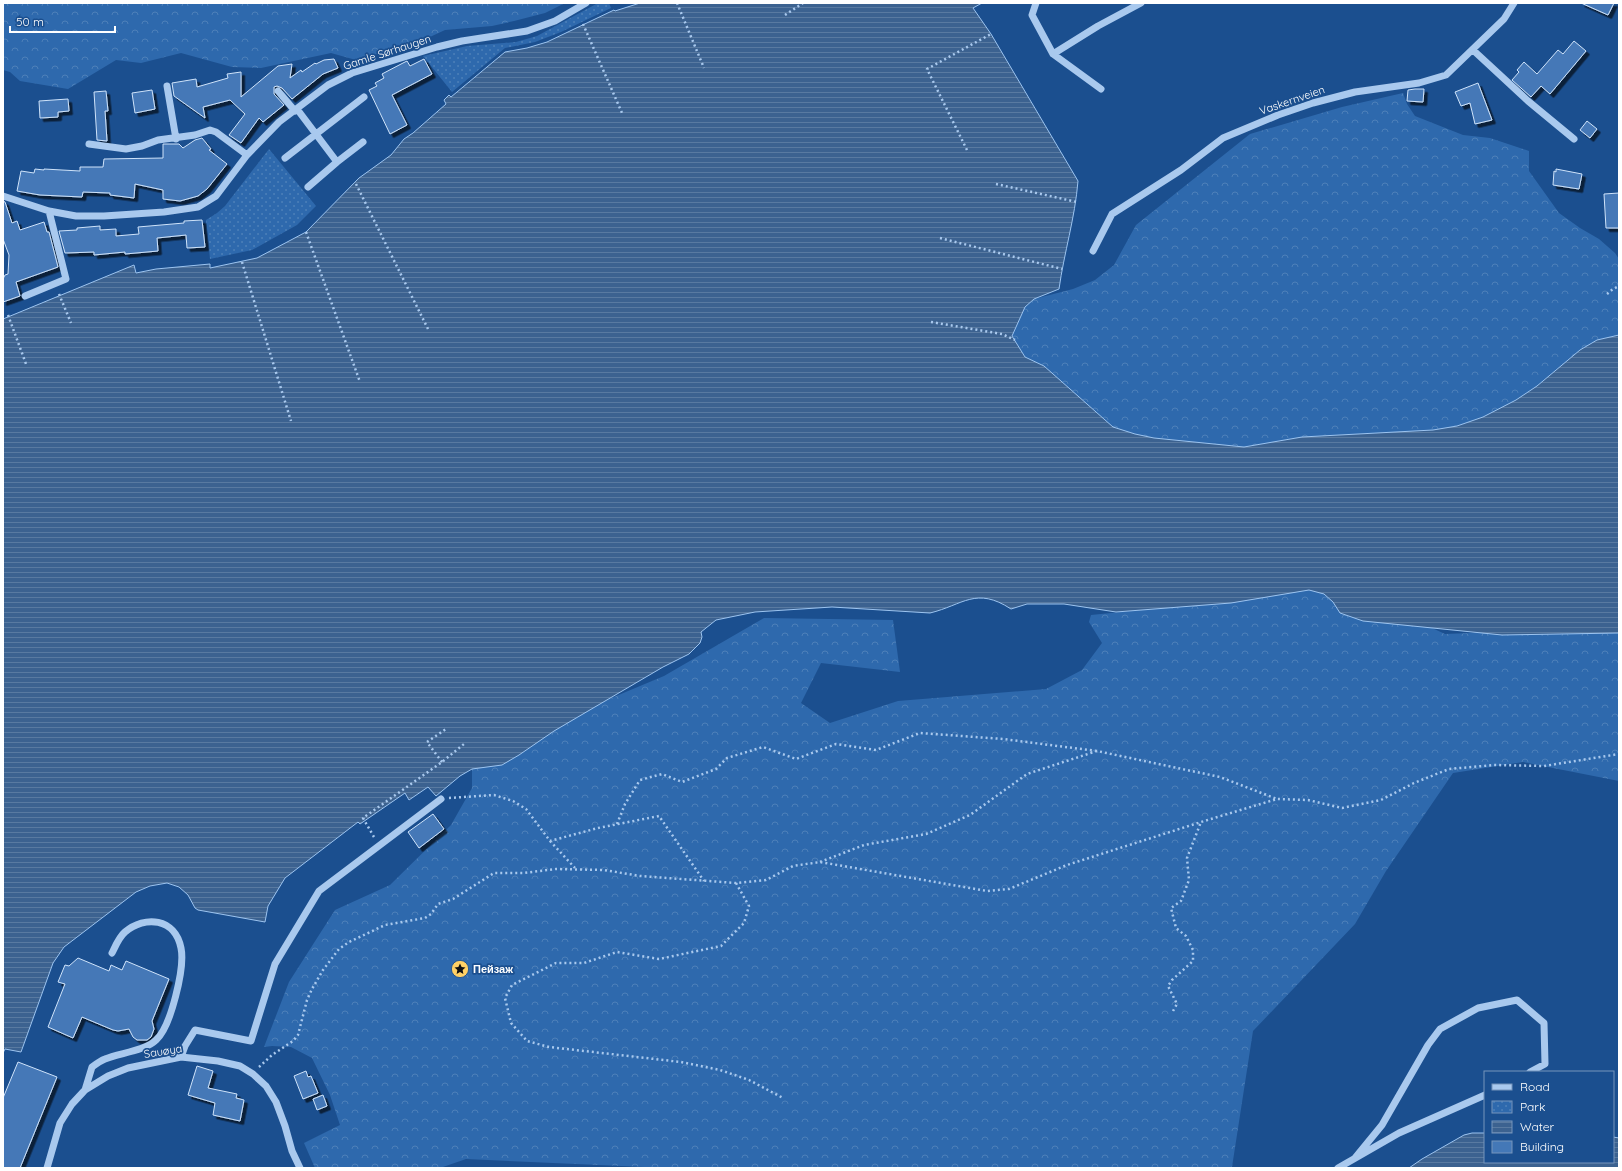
<svg xmlns="http://www.w3.org/2000/svg" width="1622" height="1171" font-family="Quicksand,sans-serif">
	<style>
		.forest { fill: url(#forest-crowns) }
		.park { fill: url(#park-dots) }
		.water { fill: url(#water-rules); stroke: #9cc4f0 }
		.building { fill: #4478b7; stroke: #cfe3fa; filter: url(#shadow) }
		.lines { fill: none; stroke-linecap: round; stroke-linejoin: round }
		.path { stroke: #a9c9ee; stroke-width: 2.5; stroke-dasharray: 2 3; stroke-linecap: butt }
		.minor { stroke: #a9c9ee; stroke-width: 7 }
		.labels { text-anchor: middle; dominant-baseline: central; stroke-width: 3.5; stroke-linejoin: round; paint-order: stroke }
		.street-label { font-size: 11px; fill: #fff; stroke: #1b4f8f }
		.poi-label { font-size: 11px; font-weight: bold; fill: #fff; stroke: #1b4f8f; text-anchor: start }
	</style>
	<defs>
		<pattern id="forest-crowns" width="20" height="18" patternUnits="userSpaceOnUse"><rect width="20" height="18" fill="#2e69ad"/><path d="M2 6a3 3 0 1 1 6 0M12 15a3 3 0 1 1 6 0" fill="none" stroke="#4d80b9"/></pattern>
		<pattern id="park-dots" width="8" height="8" patternUnits="userSpaceOnUse"><rect width="8" height="8" fill="#2e69ad"/><path d="M2 2h.1M6 6h.1" fill="none" stroke="#4d80b9" stroke-width="1.8" stroke-linecap="round"/></pattern>
		<pattern id="water-rules" width="6" height="5" patternUnits="userSpaceOnUse"><rect width="6" height="5" fill="#3c6290"/><path d="M0 2.5h6" fill="none" stroke="#597aa1"/></pattern>
		<filter id="shadow"><feDropShadow dx="3.5" dy="3.5" stdDeviation="0" flood-color="#0009"/></filter>
	</defs>
	<rect width="100%" height="100%" fill="#1b4f8f"/>
	<path class="forest" d="M3,3h562l-20,10 -31,8 -22,5 -47,4 -26,12 -63,18 -25,-7 -70,15 -29,-1 -51,-14 -40,10 -25,-3 -48,29 -48,-8 -10,-9 -7,-2z
		M1403,93l4,11 8,12 48,19 27,3 39,13v20l30,42 21,15 19,11 16,14 4,6v76l-22,5 -17,10 -43,36 -21,14 -33,17 -26,9 -24,4 -131,7 -58,10 -90,-9 -19,-4 -22,-7 -69,-61 -19,-9 -13,-22 13,-28 9,-8 39,-10 22,-9 19,-15 22,-40 114,-91 92,-27z
		M1308,564l81,44 56,26 174,-7v154l-96,-19 -70,11 -67,98 -31,53 -102,107 -21,136 -565,1 -201,-9 -26,9h-125l-11,-25 36,-18 -10,-30 -18,-37 -21,-11 -19,-1 -8,1 25,-65 46,-72 55,-25 61,-60 21,-37v-19l137,-70 55,-23 100,-58 129,2 7,52 -79,-9 -20,40 29,20 68,-22 148,-12 36,-19 20,-27 -13,-21 2,-7 161,-16z"/>
	<path class="park" d="M598,3h11l2,5 -50,24 -26,10 -30,6 -53,44 -29,-36 44,-10 49,-4 21,-6z
		M269,149l47,57 -19,19 -45,25 -42,9 -4,-39 11,-7 8,-7z"/>
	<path class="water" d="M640,3h342l-9,5 18,26 87,147c-3,37 -14,72 -19,108l-25,10 -9,8 -13,29 13,21 19,9 69,61 22,7 19,4 90,9 58,-10 131,-7 24,-4 26,-9 33,-17 21,-14 43,-36 17,-10 22,-5v298l-117,2 -139,-14 -23,-8 -7,-11 -9,-8 -15,-4 -78,13 -115,9 -52,-8h-37l-16,5c-35,-23 -48,-4 -81,4l-98,-6 -77,5 -39,8 -15,12 1,5 -2,6 -11,11 -26,13 -109,64 -35,24 -17,10 -30,4 -12,7 -24,20 -8,-9 -19,13 -4,-7 -45,31 -2,-2 -73,56 -17,28 -3,16 -67,-12 -3,-2 -7,-13 -9,-8 -12,-4 -17,3 -14,6 -72,55 -11,16 -32,89 -16,-3 -2,4v-734l131,-54 2,8 20,-4 54,-5v4l47,-10 49,-26 53,-54 32,-23 13,-16 9,-6 33,-29 -2,-4 5,-5 2,2 54,-45 22,-4 20,-6 67,-32 1,1z
		M1472,1133h13v29h128v-25l6,1v30h-210l13,-9 42,-24z"/>
	<path class="building" d="M1581,3h33l-6,12z
		M1574,41l12,10 -36,43 -9,-8 -10,11 -19,-17 7,-8 -2,-2 7,-8 13,12 21,-24 5,4z
		M334,59l4,9 -15,6 -31,25 -10,-11 -5,-2 -3,1v7l10,11 -21,17 -4,-4 -18,25 -12,-8 16,-21 -15,-14 -27,7 2,11 -31,-22 -2,-13 24,-4 1,8 31,-9 -1,-4 14,-2v25l37,-31 14,-2 -2,14 11,-8 1,2 13,-9 1,1 8,-4z
		M424,59l8,15 -40,21 15,30 -17,9 -21,-44 8,-4 -2,-3 9,-5 -2,-4 21,-11 4,-2 3,5z
		M1478,83l14,37 -17,4 -5,-21 -9,3 -6,-14z
		M1415,89h9l-1,13 -16,-1 1,-11z
		M152,90l3,19 -20,4 -3,-20z
		M106,91l2,20h-3l2,30 -10,-1 -3,-48z
		M68,99l1,12 -11,1v5l-18,1 -1,-17z
		M1587,121l10,8 -7,9 -10,-8z
		M202,138l9,11 -2,1 18,14 -20,25 -9,7 -18,5 -17,-2v-9l-28,-6 -1,14 -24,-3v-2l-27,-1 -1,5 -42,-2 -23,-4 4,-20 13,2 1,-4 9,1v-1l36,2v-4h23l1,-8 59,-1v-14h16l4,4 12,-8z
		M1556,169l26,5 -3,15 -26,-4 1,-14 2,1z
		M1619,193v35h-13l-2,-34z
		M3,201l2,1 7,21 5,-2 3,9 24,-8 3,10h2l9,35 -42,15 4,14 -17,6v-23l2,-4 3,-1 1,-19 -6,-16z
		M202,220l3,27 -18,1 -1,-13 -29,3 1,13 -33,3v-2l-31,3v-3l-29,1 -6,-22 18,-1v-2l23,-2v4l16,-1v7l23,-2 -1,-7 46,-4v-2z
		M433,814l11,15 -25,19 -11,-16z
		M78,958l31,13 2,-6 11,5 4,-9 43,18 -17,42 2,8 -3,8 -4,3h-10l-4,-3 -4,-8 -11,2 -5,-1 -31,-13 -9,21 -25,-11 17,-43 -7,-2 7,-17 4,1z
		M18,1062l39,15 -37,91h-17v-70z
		M197,1066l16,5 -5,17 29,6 -1,4 8,2 -4,21 -27,-6 2,-12 -27,-8z
		M306,1071l2,6 3,-1 7,17 -15,6 -9,-23z
		M323,1095l4,11 -10,4 -4,-11z"/>
	<g class="lines">
		<path class="path" d="M677,3l27,65
			M785,15l18,-12
			M583,24l39,89
			M967,150l-40,-81 64,-35
			M356,184l72,145
			M996,184l81,18
			M306,232l54,150
			M940,238l122,31
			M242,262l49,159
			M59,294l12,29
			M1607,294l6,-5 6,-3
			M8,315l18,49
			M931,322l71,12 13,6
			M442,762l-15,-20 19,-13
			M449,798l45,-3 19,6 13,8 24,32 48,-13 61,-12 45,65
			M617,824l8,-20 15,-24 22,-6 20,8 34,-13 11,-11 36,-11 33,12 40,-15 40,6 44,-17 83,6 94,12
			M374,837l-11,-19 79,-56 22,-18
			M550,841l25,27
			M820,862l44,-17 62,-11 44,-19 57,-41 70,-23 123,26 57,22
			M736,883l13,23 -5,17 -23,23 -62,13 -42,-7 -33,11h-28l-44,22 -7,13 6,25 16,18 22,6 132,15 39,8 29,10 34,18
			M1173,1011l4,-7 -9,-18 4,-6 21,-19v-11l-7,-14 -10,-8 -5,-20 10,-7 8,-21 -2,-22 14,-36
			M259,1067l13,-12 21,-14 5,-6 9,-35 5,-11 11,-19 16,-21 10,-7 36,-17 40,-7 6,-4 7,-10 15,-5 41,-26h30l32,-4 48,1 36,6 96,7 30,-3 27,-14 27,-4 167,29 22,-2 58,-24 134,-43 76,-23 31,1 34,8 39,-8 33,-17 35,-14 45,-4 50,1 75,-12"/>
		<path class="minor" d="M1036,3l-4,12 21,39 48,35
			M1473,50l55,51 46,38
			M1053,54l45,-28 43,-23
			M167,86l9,53
			M278,91l17,20
			M297,109l40,53 -29,25
			M89,144l37,5 16,-3 16,-6 37,-5 15,-5 6,2 31,23
			M285,158l79,-61
			M337,162l26,-20
			M3,196l46,15 27,5h28l60,-4 34,-5 18,-11 31,-41 32,-33 49,-37 24,-12 85,-26 25,-6 65,-10 28,-10 31,-18
			M1093,251l19,-37 69,-44 42,-32 55,-23 35,-12 42,-11 64,-9 27,-8 58,-56 10,-16
			M25,296l41,-17 -17,-68
			M181,1057l4,-11 10,-16 56,11 24,-77 44,-73 122,-92
			M85,1090l7,-23c4,-3 8,-6 13,-8 14,-6 40,-8 51,-19 15,-13 29,-73 25,-92 -6,-30 -36,-33 -56,-16 -6,5 -10,15 -13,21
			M1355,1158l27,-33 46,-80 12,-16 38,-21 39,-8 27,23 1,41 -15,8
			M47,1168l13,-45 12,-19 13,-14 23,-14 20,-8 53,-11 37,4 22,5 13,8 13,12 10,16 9,24 7,25 8,17
			M1338,1168l61,-35 86,-38"/>
	</g>
	<defs>
		<symbol id="sight-disc" viewBox="-11 -11 22 22"><circle r="9.5" fill="#ffd166" stroke="#1b4f8f"/><path d="M0-6L1.8-2.2L6-1.7L2.9 1.2L3.7 5.4L0 3.3L-3.7 5.4L-2.9 1.2L-6-1.7L-1.8-2.2Z" fill="#111"/></symbol>
	</defs>
	<g fill-rule="evenodd">
		<use href="#sight-disc" x="450" y="959" width="20" height="20"/>
	</g>
	<g class="labels">
		<g class="street-label">
			<text transform="translate(387 52) rotate(-18)">Gamle Sørhaugen</text>
			<text transform="translate(1292 100) rotate(-19)">Vaskernveien</text>
			<text transform="translate(163 1051) rotate(-9)">Sauøya</text>
		</g>
		<g class="poi-label">
			<text x="473" y="969">Пейзаж</text>
		</g>
	</g>
	<rect width="1622" height="1171" fill="none" stroke="#ffffff" stroke-width="8"/>
	<rect x="1484" y="1071" width="130" height="92" fill="#1b4f8f" stroke="#7695bc"/>
	<rect x="1492" y="1084" width="20" height="6" fill="#a9c9ee" stroke="#7695bc"/>
	<text x="1520" y="1091" font-size="12" fill="#ffffff">Road</text>
	<rect x="1492" y="1101" width="20" height="12" fill="url(#park-dots)" stroke="#7695bc"/>
	<text x="1520" y="1111" font-size="12" fill="#ffffff">Park</text>
	<rect x="1492" y="1121" width="20" height="12" fill="url(#water-rules)" stroke="#7695bc"/>
	<text x="1520" y="1131" font-size="12" fill="#ffffff">Water</text>
	<rect x="1492" y="1141" width="20" height="12" fill="#4478b7" stroke="#7695bc"/>
	<text x="1520" y="1151" font-size="12" fill="#ffffff">Building</text>
	<path d="M10 26v6h105v-6" fill="none" stroke="#ffffff" stroke-width="2"/>
	<text x="16" y="26" font-size="12" fill="#ffffff" stroke="#1b4f8f" stroke-width="3" paint-order="stroke">50 m</text>
</svg>
